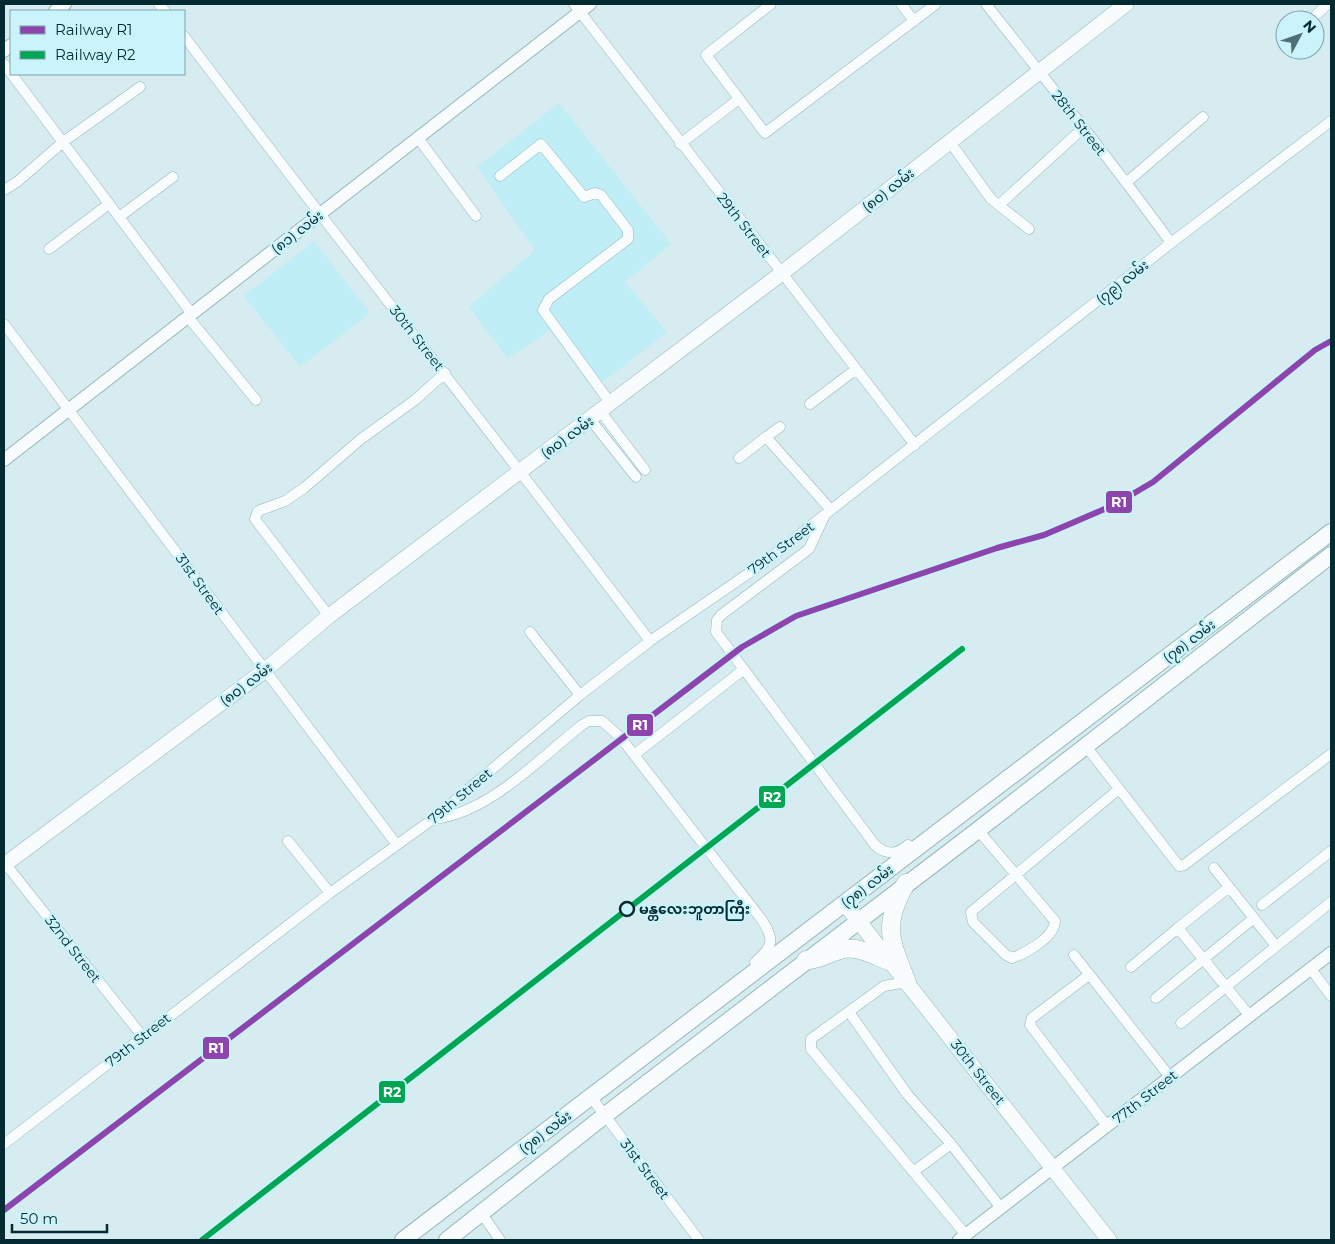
<svg xmlns="http://www.w3.org/2000/svg" width="1335" height="1244" font-family="Montserrat,'Noto Sans Myanmar',sans-serif">
	<style>
		.built { fill: #bfeef7 }
		.lines { fill: none; stroke-linecap: round; stroke-linejoin: round }
		.minor-casing { stroke: #95b6bc; stroke-width: 11 }
		.tertiary-casing { stroke: #95b6bc; stroke-width: 14 }
		.secondary-casing { stroke: #95b6bc; stroke-width: 16 }
		.primary-casing { stroke: #95b6bc; stroke-width: 18 }
		.trunk-casing { stroke: #95b6bc; stroke-width: 19 }
		.minor { stroke: #f9fcfd; stroke-width: 10 }
		.tertiary { stroke: #f9fcfd; stroke-width: 12 }
		.secondary { stroke: #f9fcfd; stroke-width: 15 }
		.primary { stroke: #f9fcfd; stroke-width: 16 }
		.trunk { stroke: #f9fcfd; stroke-width: 18 }
		.rail-1-casing { stroke: #cbf3fb; stroke-width: 10 }
		.rail-2-casing { stroke: #cbf3fb; stroke-width: 10 }
		.rail-1 { stroke: #8e44ad; stroke-width: 6 }
		.rail-2 { stroke: #00a651; stroke-width: 6 }
		.stop-dot { fill: #cbf3fb; stroke: #052b32; stroke-width: 2.5 }
		.labels { text-anchor: middle; dominant-baseline: central; stroke-width: 5; stroke-linejoin: round; paint-order: stroke }
		.street-label { font-size: 14px; fill: #052b32; stroke: #cbf3fb }
		.stop-label { font-size: 14px; font-weight: bold; fill: #052b32; stroke: #cbf3fb; text-anchor: start }
		.line-badge { stroke: #cbf3fb; stroke-width: 2 }
		.badge-label { font-size: 14px; text-anchor: middle; font-weight: bold; fill: #fff }
	</style>
	<rect width="100%" height="100%" fill="#d6ecf0"/>
	<path class="built" d="M559,103l112,141 -46,38 42,50 -74,58 -43,-60 -42,29 -39,-52 66,-57 -58,-83z
		M314,241l56,72 -70,54 -56,-71z"/>
	<g class="lines">
		<defs>
			<path id="minor" d="M159,4l6,7
				M574,4l341,441
				M771,4l-65,51 59,78 171,-129
				M901,4l13,17
				M986,4c62,79 126,157 185,239
				M1317,14l11,-10
				M184,36c153,203 312,402 466,605
				M4,64l188,250
				M418,138l58,78
				M950,142l41,57 38,30
				M680,144l59,-45
				M500,176l41,-32 43,53 11,-4 6,2 27,35v9l-79,60 -6,11 68,94
				M1127,182l76,-65
				M4,190l13,-8 46,-40 77,-55
				M999,205l83,-76
				M119,217l54,-40
				M49,249l60,-45
				M188,317l68,83
				M4,324l393,521
				M810,404l45,-34
				M601,412l44,58
				M590,419l46,58
				M766,437l14,-10
				M739,458l27,-21 65,73
				M824,517l-15,32 -88,66 -4,5 -1,12 159,213c12,11 22,9 33,0
				M329,616l-74,-97 3,-8 27,-10 19,-13 57,-49 54,-39 30,-27
				M530,632l50,63
				M1085,745l94,121 5,-1 147,-111
				M634,755l109,-85
				M433,819c55,-5 107,-61 149,-94l7,-4h13l19,17 141,182c13,20 11,27 -7,42
				M978,830l77,91c0,16 -29,32 -43,37l-6,-3 -33,-33 -2,-10 148,-123
				M288,841l42,52
				M4,862l139,175
				M1214,868l62,78
				M1229,887l-51,41 71,87
				M1262,905l69,-54
				M1074,955l96,122
				M1131,967l47,-39
				M1311,969l20,27
				M1089,975l-57,43 -2,7 77,101
				M907,982l-23,4 -73,53v10l155,186
				M1156,998l98,-80
				M849,1012l58,82 44,50 50,64
				M1181,1023l150,-121
				M591,1097l108,143
				M4,1144l326,-251 103,-74 147,-124 70,-54 112,-77 409,-321 160,-122
				M913,1172l38,-28
				M482,1214l18,26"/>
			<path id="tertiary" d="M55,11l10,-7
				M4,51l7,-6
				M4,460l586,-456
				M959,1240l372,-287"/>
			<path id="secondary" d="M4,865l260,-194 65,-55 453,-343 344,-269
				M845,904l264,336"/>
			<path id="primary" d="M403,1240l928,-708
				M447,1240l157,-124 374,-286 353,-275"/>
			<path id="trunk" d="M906,883c-24,42 -16,57 1,99
				M806,960c15,0 25,-9 38,-11 15,-3 33,8 47,13"/>
		</defs>
		<use href="#minor" class="minor-casing"/>
		<use href="#tertiary" class="tertiary-casing"/>
		<use href="#secondary" class="secondary-casing"/>
		<use href="#primary" class="primary-casing"/>
		<use href="#trunk" class="trunk-casing"/>
		<use href="#minor" class="minor"/>
		<use href="#tertiary" class="tertiary"/>
		<use href="#secondary" class="secondary"/>
		<use href="#primary" class="primary"/>
		<use href="#trunk" class="trunk"/>
		<defs>
			<path id="rail-1" d="M4,1210l738,-563 54,-31 201,-68 47,-13 70,-30 39,-23 162,-132 16,-9"/>
			<path id="rail-2" d="M202,1240l760,-591"/>
		</defs>
		<use href="#rail-1" class="rail-1-casing"/>
		<use href="#rail-2" class="rail-2-casing"/>
		<use href="#rail-1" class="rail-1"/>
		<use href="#rail-2" class="rail-2"/>
	</g>
	<circle class="stop-dot" cx="627" cy="909" r="7"/>
	<g class="labels">
		<g class="street-label">
			<text transform="translate(1079 123) rotate(52)">28th Street</text>
			<text transform="translate(888 190) rotate(-38)">(၈၀) လမ်း</text>
			<text transform="translate(744 225) rotate(52)">29th Street</text>
			<text transform="translate(297 232) rotate(-38)">(၈၁) လမ်း</text>
			<text transform="translate(1122 282) rotate(-38)">(၇၉) လမ်း</text>
			<text transform="translate(417 338) rotate(52)">30th Street</text>
			<text transform="translate(567 437) rotate(-36)">(၈၀) လမ်း</text>
			<text transform="translate(781 548) rotate(-37)">79th Street</text>
			<text transform="translate(200 584) rotate(54)">31st Street</text>
			<text transform="translate(1189 641) rotate(-37)">(၇၈) လမ်း</text>
			<text transform="translate(246 684) rotate(-37)">(၈၀) လမ်း</text>
			<text transform="translate(460 796) rotate(-40)">79th Street</text>
			<text transform="translate(867 886) rotate(-37)">(၇၈) လမ်း</text>
			<text transform="translate(73 949) rotate(52)">32nd Street</text>
			<text transform="translate(138 1040) rotate(-38)">79th Street</text>
			<text transform="translate(978 1072) rotate(52)">30th Street</text>
			<text transform="translate(1145 1097) rotate(-38)">77th Street</text>
			<text transform="translate(545 1132) rotate(-37)">(၇၈) လမ်း</text>
			<text transform="translate(645 1169) rotate(53)">31st Street</text>
		</g>
		<g class="stop-label">
			<text x="639" y="909">မန္တလေးဘူတာကြီး</text>
		</g>
	</g>
	<g class="line-badge">
		<rect x="1105" y="490" width="28" height="24" rx="5" fill="#8e44ad"/>
		<rect x="626" y="713" width="28" height="24" rx="5" fill="#8e44ad"/>
		<rect x="758" y="785" width="28" height="24" rx="5" fill="#00a651"/>
		<rect x="202" y="1036" width="28" height="24" rx="5" fill="#8e44ad"/>
		<rect x="378" y="1080" width="28" height="24" rx="5" fill="#00a651"/>
	</g>
	<g class="badge-label">
		<text x="1119" y="507">R1</text>
		<text x="640" y="730">R1</text>
		<text x="772" y="802">R2</text>
		<text x="216" y="1053">R1</text>
		<text x="392" y="1097">R2</text>
	</g>
	<rect width="1335" height="1244" fill="none" stroke="#052b32" stroke-width="10"/>
	<rect x="10" y="10" width="175" height="65" fill="#cbf3fb" stroke="#7ca3ab"/>
	<rect x="20" y="26" width="25" height="8" fill="#8e44ad" stroke="#7ca3ab"/>
	<text x="55" y="35" font-size="15" fill="#052b32">Railway R1</text>
	<rect x="20" y="51" width="25" height="8" fill="#00a651" stroke="#7ca3ab"/>
	<text x="55" y="60" font-size="15" fill="#052b32">Railway R2</text>
	<g transform="translate(1300 35) rotate(49)"><circle r="24" fill="#cbf3fb" stroke="#7ca3ab"/>
	<path d="M0-4L9 19L0 12L-9 19Z" fill="#4e6f74"/>
	<text y="-8" font-size="14" font-weight="bold" text-anchor="middle" fill="#052b32">N</text>
	</g>
	<path d="M12 1224v8h95v-8" fill="none" stroke="#052b32" stroke-width="2.5"/>
	<text x="20" y="1224" font-size="15" fill="#052b32" stroke="#cbf3fb" stroke-width="4" paint-order="stroke">50 m</text>
</svg>
